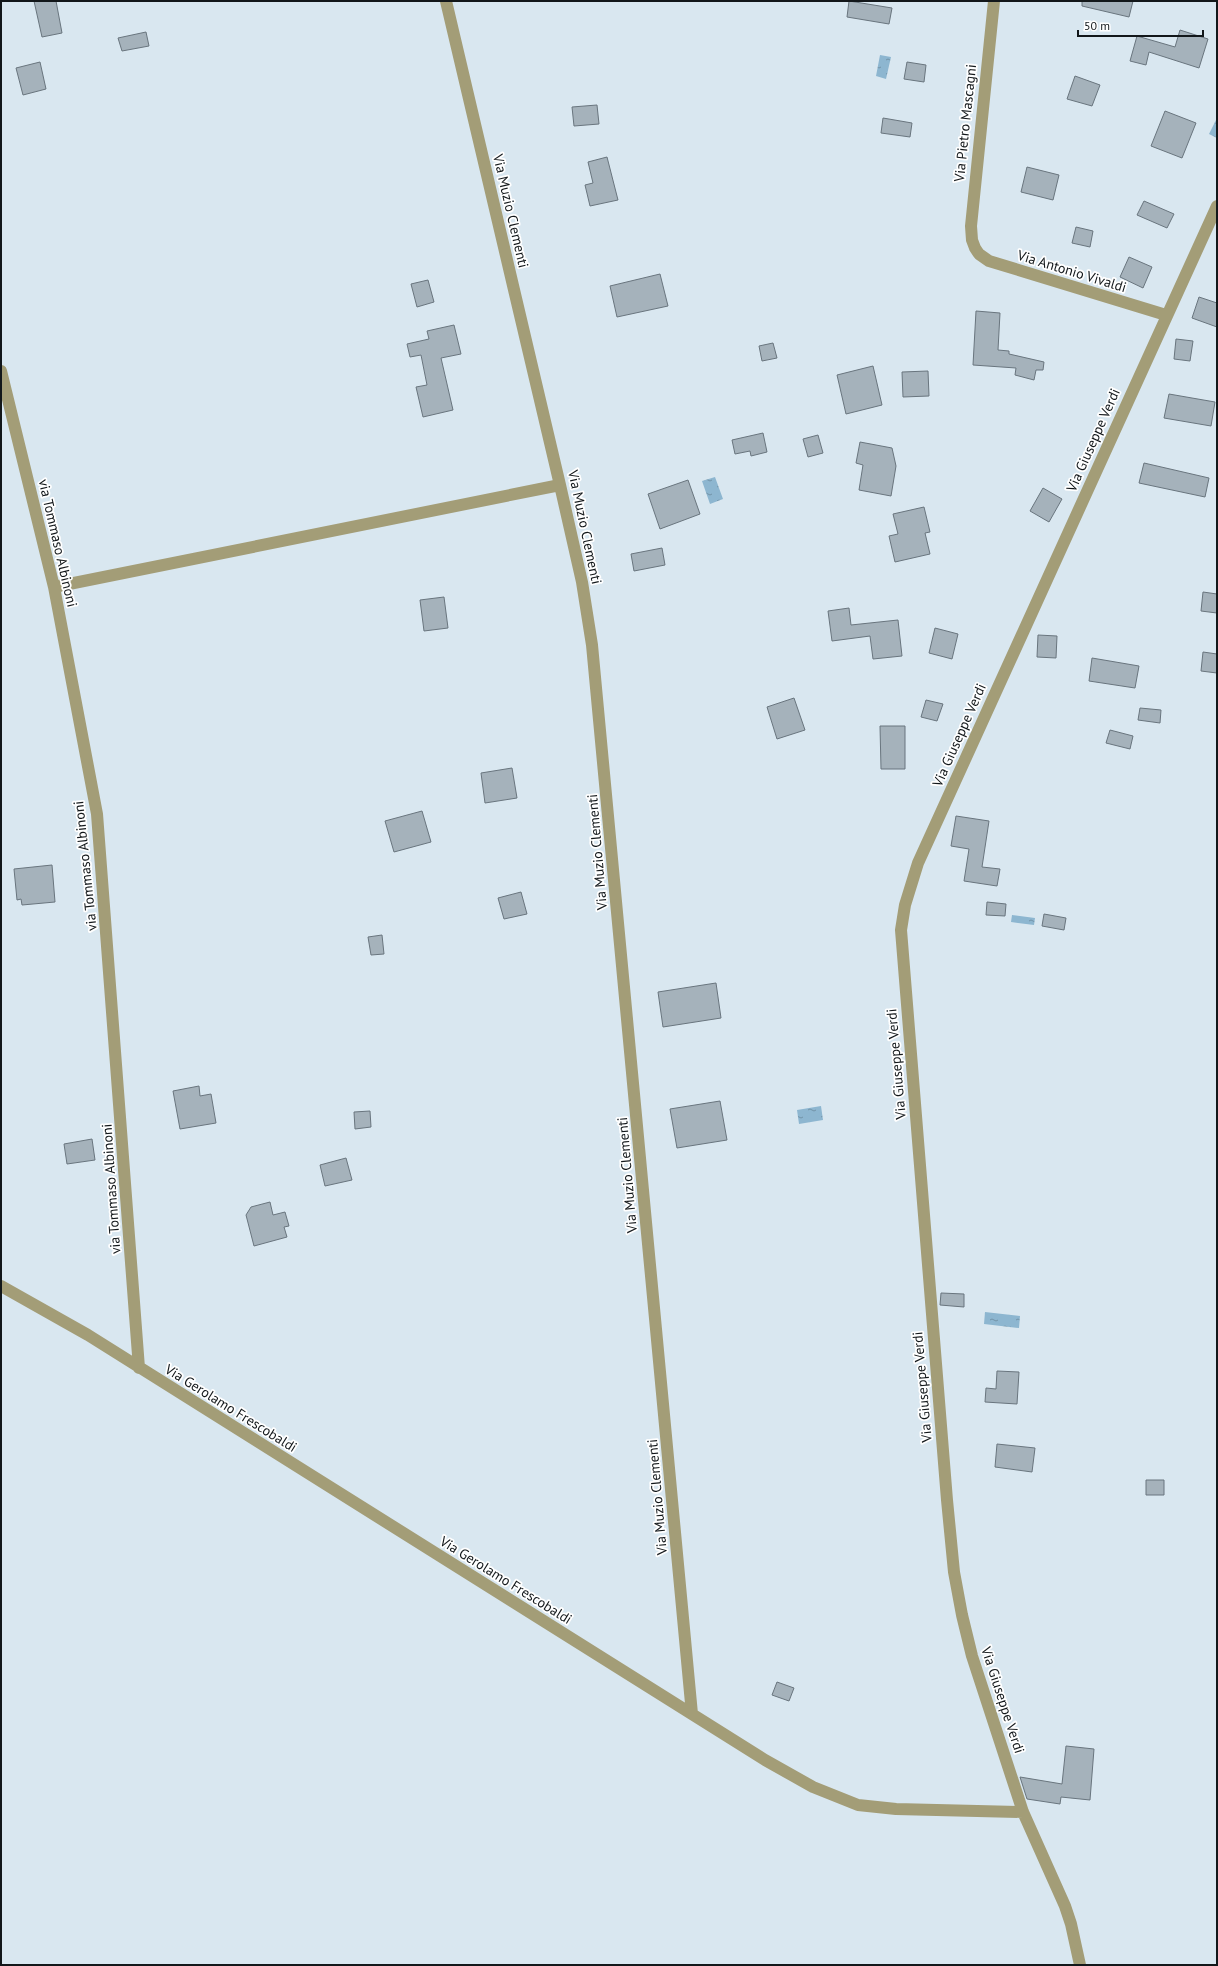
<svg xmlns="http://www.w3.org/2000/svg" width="1218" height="1966" font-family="'PT Sans',sans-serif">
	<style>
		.water { fill: url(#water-ripples) }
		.building { fill: #a5b2bb; stroke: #69757e }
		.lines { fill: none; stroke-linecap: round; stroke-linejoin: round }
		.minor { stroke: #a39d77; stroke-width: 12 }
		.labels { text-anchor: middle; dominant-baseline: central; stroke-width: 3.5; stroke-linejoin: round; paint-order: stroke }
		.street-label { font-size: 14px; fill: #12171a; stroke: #fff }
	</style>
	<defs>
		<pattern id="water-ripples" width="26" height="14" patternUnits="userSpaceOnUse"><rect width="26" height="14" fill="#8db6d0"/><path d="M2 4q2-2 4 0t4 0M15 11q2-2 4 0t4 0" fill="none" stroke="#7293a8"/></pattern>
	</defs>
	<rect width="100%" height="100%" fill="#d9e7f0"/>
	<path class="water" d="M880,55l11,2 -5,22 -10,-3z
		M1217,118v20l-8,-4z
		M715,477l8,22 -13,5 -8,-23z
		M1012,915l23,3 -1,7 -23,-3z
		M821,1106l2,14 -24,4 -2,-14z
		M985,1312l35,4 -1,12 -35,-4z"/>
	<path class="building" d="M34,1h22l6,32 -20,4z
		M849,1l43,7 -3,16 -42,-7z
		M1082,1h51l-4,16 -47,-11z
		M1180,30l28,9 -9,29 -50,-16 -3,13 -16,-4 7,-25 38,11z
		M146,32l3,14 -27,5 -4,-13z
		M40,62l6,27 -23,6 -7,-27z
		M907,62l19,3 -2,17 -20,-3z
		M1075,76l25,9 -8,21 -25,-7z
		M597,105l2,19 -25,2 -2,-19z
		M1165,111l31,12 -14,35 -31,-12z
		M883,118l29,5 -2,14 -29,-4z
		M607,157l11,43 -28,6 -5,-21 8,-2 -5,-21z
		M1027,167l32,8 -6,25 -32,-8z
		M1144,201l30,13 -7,14 -30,-13z
		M1076,227l17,4 -3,16 -18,-4z
		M1129,257l23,10 -9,21 -23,-11z
		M660,274l8,32 -51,11 -7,-31z
		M428,280l6,22 -17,5 -6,-23z
		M1199,297l18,6v24l-25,-9z
		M976,311l24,2 -2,37 11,1v3l35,8 -1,8h-7l-2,10 -19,-5 1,-7 -43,-3z
		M454,325l7,29 -20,4 12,52 -30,7 -7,-30 11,-2 -6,-30 -11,2 -3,-13 22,-5 -2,-8z
		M1176,339l17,2 -3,20 -16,-2z
		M773,343l4,15 -15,3 -3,-15z
		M873,366l9,39 -36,9 -9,-39z
		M928,371l1,25 -26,1 -1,-25z
		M1169,394l46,8 -4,24 -47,-8z
		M763,433l4,19 -16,4 -1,-5 -15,3 -3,-14z
		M818,435l5,18 -15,4 -5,-18z
		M860,442l32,6 4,18 -5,30 -32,-6 4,-25 -7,-2z
		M1144,463l65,15 -4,19 -66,-14z
		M688,480l12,34 -40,15 -12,-35z
		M1043,488l19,11 -13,23 -19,-11z
		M924,507l6,25 -5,1 5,21 -35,8 -6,-26 9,-2 -5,-20z
		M662,548l3,17 -31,6 -3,-17z
		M1203,592l14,2v19l-16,-2z
		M444,597l4,31 -24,3 -4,-31z
		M849,608l2,17 47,-5 4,36 -29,3 -3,-23 -38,5 -4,-30z
		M935,628l23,6 -6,25 -23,-6z
		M1038,635l19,1 -1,22 -19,-1z
		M1203,652l14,2v19l-16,-2z
		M1092,658l47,8 -4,22 -46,-7z
		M794,698l11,32 -28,9 -10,-32z
		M926,700l17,4 -6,17 -16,-4z
		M1140,708l21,2 -1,13 -22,-3z
		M880,726h25v43h-24z
		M1110,730l23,6 -3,13 -24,-6z
		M512,768l5,30 -32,5 -4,-30z
		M422,811l9,31 -37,10 -9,-31z
		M956,816l33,5 -7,46 18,2 -3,17 -33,-5 5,-32 -18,-3z
		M52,865l3,37 -33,3 -1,-6 -4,1 -3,-31z
		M521,892l6,22 -23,5 -6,-21z
		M987,902l19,2 -1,12 -19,-1z
		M1044,914l22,4 -2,12 -22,-4z
		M382,935l2,19 -13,1 -3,-18z
		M716,983l5,35 -58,9 -5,-35z
		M199,1086l1,10 11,-2 5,29 -36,6 -7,-38z
		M720,1101l7,39 -50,8 -7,-39z
		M370,1111l1,16 -16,2 -1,-17z
		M92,1139l3,21 -28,4 -3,-20z
		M346,1158l6,22 -27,6 -5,-21z
		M270,1202l3,13 12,-3 4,14 -5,1 3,10 -33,9 -8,-31 5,-8z
		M941,1293l23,1v13l-24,-2z
		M997,1371l22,1 -2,32 -32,-2 1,-14 10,1z
		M997,1444l38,4 -3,24 -37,-5z
		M1146,1480h18v15h-18z
		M777,1682l17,6 -5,13 -17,-6z
		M1066,1746l28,3 -4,51 -29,-3 -1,7 -33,-5 -7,-22 42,7z"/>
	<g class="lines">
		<path class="minor" d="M446,1l114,484 22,97 10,63 100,1069
			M994,1l-23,225 1,14 3,8 4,6 10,7 177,54
			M1,371l53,216 43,227 42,554
			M54,587l506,-102
			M1,1286l87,49 677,425 48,27 45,18 38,4 127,3
			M1080,1965l-9,-41 -6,-18 -42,-94 -51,-156 -10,-41 -8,-43 -7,-72 -46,-570 4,-25 13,-42 299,-657"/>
	</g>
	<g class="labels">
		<g class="street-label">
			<text transform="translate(965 123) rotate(-84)">Via Pietro Mascagni</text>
			<text transform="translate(511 211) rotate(77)">Via Muzio Clementi</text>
			<text transform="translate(1072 271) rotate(17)">Via Antonio Vivaldi</text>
			<text transform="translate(1093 440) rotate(-66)">Via Giuseppe Verdi</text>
			<text transform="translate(585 527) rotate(78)">Via Muzio Clementi</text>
			<text transform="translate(58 543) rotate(77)">via Tommaso Albinoni</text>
			<text transform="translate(959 735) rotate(-66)">Via Giuseppe Verdi</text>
			<text transform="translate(597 852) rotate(-95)">Via Muzio Clementi</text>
			<text transform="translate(85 866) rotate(-96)">via Tommaso Albinoni</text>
			<text transform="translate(896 1064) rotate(-95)">Via Giuseppe Verdi</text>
			<text transform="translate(627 1175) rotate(-95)">Via Muzio Clementi</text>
			<text transform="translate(111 1189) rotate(-94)">via Tommaso Albinoni</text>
			<text transform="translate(922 1387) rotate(-95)">Via Giuseppe Verdi</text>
			<text transform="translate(231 1408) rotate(32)">Via Gerolamo Frescobaldi</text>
			<text transform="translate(657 1497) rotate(-95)">Via Muzio Clementi</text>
			<text transform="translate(506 1580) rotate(32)">Via Gerolamo Frescobaldi</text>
			<text transform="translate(1003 1700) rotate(72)">Via Giuseppe Verdi</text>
		</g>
	</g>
	<rect width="1218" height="1966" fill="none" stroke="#12171a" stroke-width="4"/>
	<path d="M1078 30v6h125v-6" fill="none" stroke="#12171a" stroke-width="2"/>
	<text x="1084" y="30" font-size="12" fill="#12171a" stroke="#ffffff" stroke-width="3" paint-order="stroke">50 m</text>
</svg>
